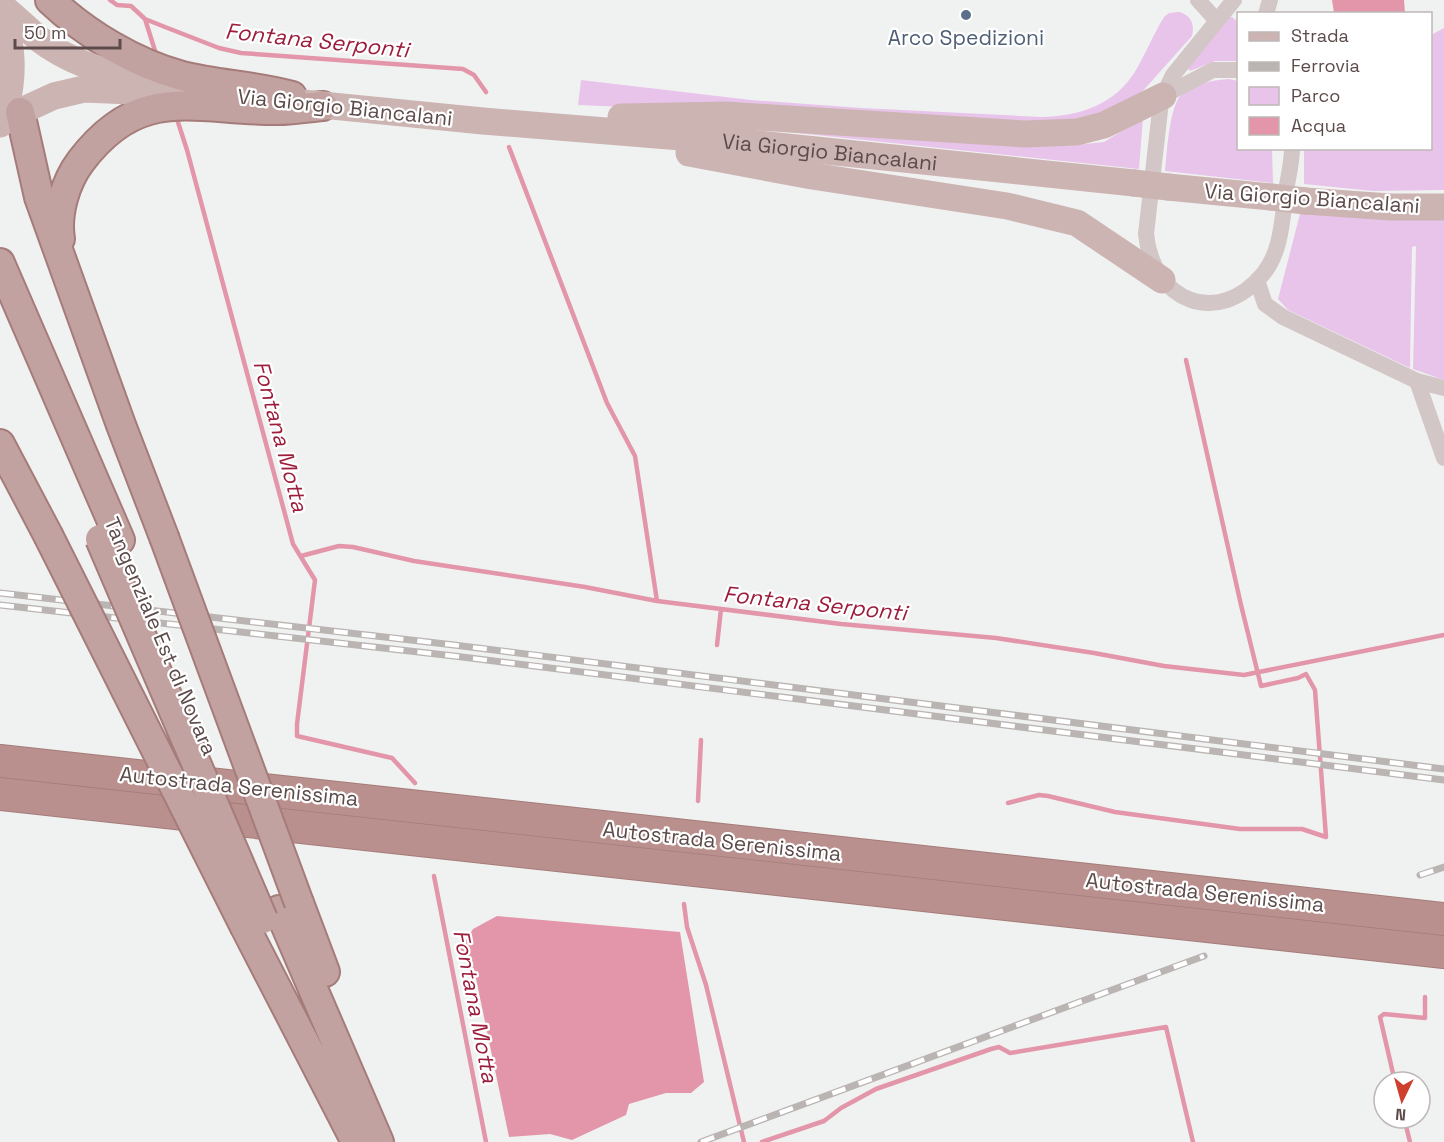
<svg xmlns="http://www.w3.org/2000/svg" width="1444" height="1142" font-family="'Space Grotesk',sans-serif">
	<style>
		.green { fill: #e8c4eb }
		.water { fill: #e396a9 }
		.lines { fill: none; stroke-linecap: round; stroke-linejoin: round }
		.stream { stroke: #e396a9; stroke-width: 4.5 }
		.trunk-casing { stroke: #a57c79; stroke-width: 32 }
		.motorway-casing { stroke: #a57c79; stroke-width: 34 }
		.minor { stroke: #d3c6c6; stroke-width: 16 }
		.primary { stroke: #ccb4b3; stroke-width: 27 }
		.trunk { stroke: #c2a2a0; stroke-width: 28 }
		.motorway { stroke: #b9908e; stroke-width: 32 }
		.rail-casing { stroke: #bab4b3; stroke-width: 7 }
		.rail { stroke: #fff; stroke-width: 4.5; stroke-dasharray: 14; stroke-linecap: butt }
		.trunk-bridge-casing { stroke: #a57c79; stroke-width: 32; stroke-linecap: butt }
		.primary-bridge { stroke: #ccb4b3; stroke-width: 27 }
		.trunk-bridge { stroke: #c2a2a0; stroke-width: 28 }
		.service-dot { fill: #5c6f8a; stroke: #fff; stroke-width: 2 }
		.labels { text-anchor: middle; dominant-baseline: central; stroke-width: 4.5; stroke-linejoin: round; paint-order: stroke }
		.service-label { font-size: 21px; fill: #4e5e75; stroke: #fff }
		.street-label { font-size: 21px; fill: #5c4b4a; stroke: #fff }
		.water-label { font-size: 22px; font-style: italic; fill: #9c1d3c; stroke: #fff }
	</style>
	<rect width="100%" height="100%" fill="#f0f2f1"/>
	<path class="green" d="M1179,12c12,3 16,12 13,24l-51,57 -20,14 -56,18 -487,-20 3,-25 170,20 111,8 179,9c39,-1 74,-12 95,-47 10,-17 18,-37 28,-53l5,-4z
		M1228,17h4l6,5v39h-23l-25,10 -3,-4z
		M1444,28v162l-71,1 -69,-7v-35l126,-1 1,-113z
		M1229,79l9,2v67l34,1 1,34 -108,-12c2,-18 4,-67 18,-78 12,-10 31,-13 46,-14z
		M1143,118l-4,51 -388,-41 315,18 38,-4z
		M1301,210l143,7v163l-31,-11 3,-123 -4,1 -2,121 -122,-58 -10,-11z"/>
	<path class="water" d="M1332,0h72l1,13h-71z
		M497,916l183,16 24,150 -13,11h-25l-37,11 -3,11 -54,25 -22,-6 -41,3 -35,-168 -17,-16 16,-24z"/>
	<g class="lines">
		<path class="stream" d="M110,0l7,5 14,1 14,13 20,8 54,21 22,5 222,16 11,6 12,17
			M145,19l12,38
			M176,116l11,34 106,394 22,36 -18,144v12l95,22 23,25
			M509,147l98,256 28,53 22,145 184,23 155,14 98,15 70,13 80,9 200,-40
			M301,556l38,-10 14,1 61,14 171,26 72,14
			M717,645l4,-36
			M698,801l3,-61
			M1008,803l31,-8 9,1 67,16 125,17h62l24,8 -11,-147 -9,-16 -8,4 -37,8 -20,-81 -55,-245
			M434,876l52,266
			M684,904l3,23 19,58 38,157
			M1395,1082l-15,-65 4,-3 41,4v-21
			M1404,1118l6,24
			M762,1142l62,-21 17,-13 35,-19 115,-40 8,-2 11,6 156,-26 27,115"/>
		<defs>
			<path id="trunk" d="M50,0c36,34 84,63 132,76 36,9 74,10 110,20
				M20,112l19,85 82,228 43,112
				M60,239c-4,-25 5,-57 21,-78 60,-79 114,-50 197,-51 15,0 30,-3 45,-4
				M0,263l120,277
				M0,444l48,91
				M299,903l26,69
				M279,910l100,232
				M245,927l111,215"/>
			<path id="motorway" d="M0,761l1444,158
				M0,794l1444,158"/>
		</defs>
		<use href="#trunk" class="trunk-casing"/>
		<use href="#motorway" class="motorway-casing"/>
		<path class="minor" d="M1198,0l18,20
			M1266,14l4,-14
			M1238,70h-25l-50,26 -2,6 -15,132c7,68 72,94 117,40 20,-24 19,-60 24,-89 2,-12 5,-24 5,-37
			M1163,96l10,-21 61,-75
			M1257,280l8,24 18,13 134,64 27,7
			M1417,381l27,77"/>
		<g class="primary">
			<path d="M0,5c14,11 26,23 39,34 29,22 64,34 100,40"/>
			<path d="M0,6c11,33 15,62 7,96 -2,8 -3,16 -7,22"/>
			<path id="s1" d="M302,103l181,18 247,20 404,42"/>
			<path d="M621,117l105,-2 299,19 52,-2 27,-7 59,-29"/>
			<path d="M2,120l52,-24 30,-7 117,5"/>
			<path d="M689,153l123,23 195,30 70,17 85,57"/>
			<path d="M1168,187l103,10"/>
			<path d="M1305,201l85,6h54"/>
		</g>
		<use href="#trunk" class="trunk"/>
		<use href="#motorway" class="motorway"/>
		<defs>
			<path id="rail" d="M0,593l454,52 990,124
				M0,605l454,51 990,124
				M1420,875l24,-8
				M701,1142l503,-186"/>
		</defs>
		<use href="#rail" class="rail-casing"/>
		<use href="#rail" class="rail"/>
		<defs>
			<path id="trunk-bridge" d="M48,535l197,392
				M164,537l135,366
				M100,539l163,380"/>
		</defs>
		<use href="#trunk-bridge" class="trunk-bridge-casing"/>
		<path class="primary-bridge" d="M1134,183l34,4
			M1271,197l34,4"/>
		<use href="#trunk-bridge" class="trunk-bridge"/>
	</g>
	<circle class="service-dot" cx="966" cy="15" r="6"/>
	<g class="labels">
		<g class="service-label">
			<text x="966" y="37">Arco Spedizioni</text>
		</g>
		<g class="street-label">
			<text transform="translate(345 107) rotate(6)">Via Giorgio Biancalani</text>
			<text stroke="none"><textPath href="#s1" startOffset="530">Via Giorgio Biancalani</textPath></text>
			<text transform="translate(1312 198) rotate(4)">Via Giorgio Biancalani</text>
			<text transform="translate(161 636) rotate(67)">Tangenziale Est di Novara</text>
			<text transform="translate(239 786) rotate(6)">Autostrada Serenissima</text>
			<text transform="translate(722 841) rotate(6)">Autostrada Serenissima</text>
			<text transform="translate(1205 892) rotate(6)">Autostrada Serenissima</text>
		</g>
		<g class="water-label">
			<text transform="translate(317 40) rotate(6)">Fontana Serponti</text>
			<text transform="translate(281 436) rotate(75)">Fontana Motta</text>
			<text transform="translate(815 603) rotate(6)">Fontana Serponti</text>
			<text transform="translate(476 1006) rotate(79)">Fontana Motta</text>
		</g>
	</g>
	<rect x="1237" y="12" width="195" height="138" fill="#ffffff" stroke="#beb7b7" stroke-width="1.5"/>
	<rect x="1249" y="32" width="30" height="9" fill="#ccb4b3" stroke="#beb7b7" stroke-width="1.5"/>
	<text x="1291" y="42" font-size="18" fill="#5c4b4a">Strada</text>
	<rect x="1249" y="62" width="30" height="9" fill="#bab4b3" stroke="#beb7b7" stroke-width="1.5"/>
	<text x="1291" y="72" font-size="18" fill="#5c4b4a">Ferrovia</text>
	<rect x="1249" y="87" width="30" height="18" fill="#e8c4eb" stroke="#beb7b7" stroke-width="1.5"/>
	<text x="1291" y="102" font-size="18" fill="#5c4b4a">Parco</text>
	<rect x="1249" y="117" width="30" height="18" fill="#e396a9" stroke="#beb7b7" stroke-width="1.5"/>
	<text x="1291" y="132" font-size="18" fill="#5c4b4a">Acqua</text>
	<g transform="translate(1402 1100) rotate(185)"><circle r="28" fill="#ffffff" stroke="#beb7b7" stroke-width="1.5"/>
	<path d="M0-4.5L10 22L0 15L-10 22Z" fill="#cf3f2e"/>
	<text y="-9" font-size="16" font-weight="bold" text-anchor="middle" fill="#5c4b4a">N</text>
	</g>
	<path d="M15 39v9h105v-9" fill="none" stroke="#5c4b4a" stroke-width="3"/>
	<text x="24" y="39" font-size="18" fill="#5c4b4a" stroke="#ffffff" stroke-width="4.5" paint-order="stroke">50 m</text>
</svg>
